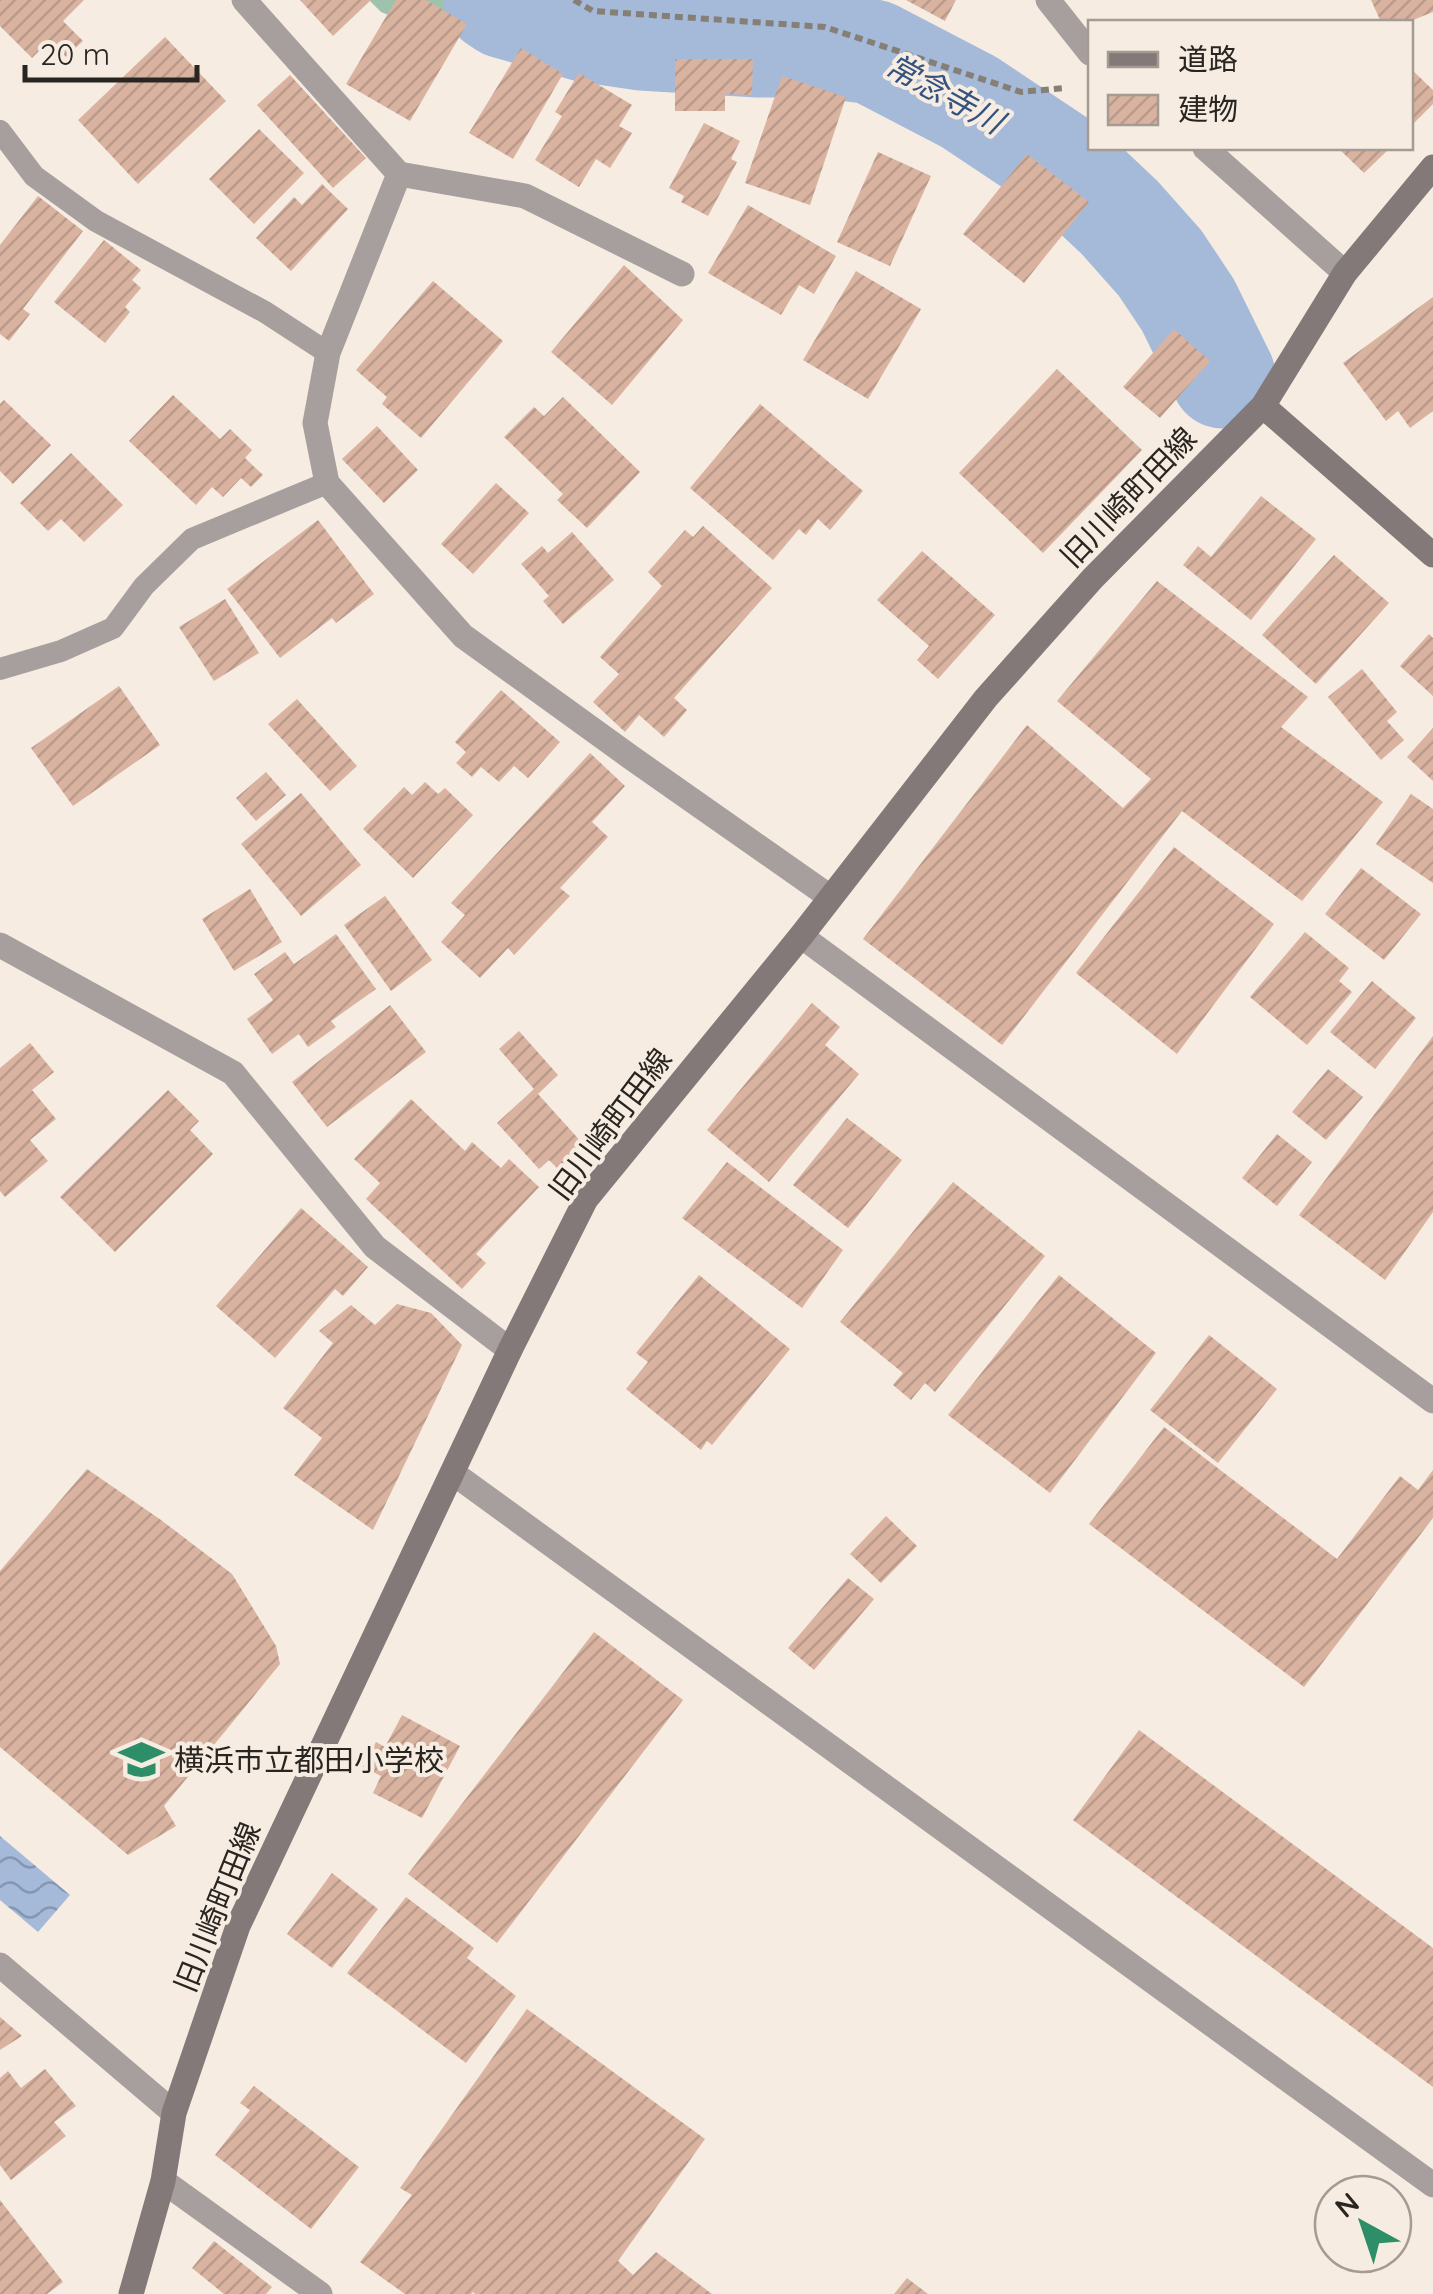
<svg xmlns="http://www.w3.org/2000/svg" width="1433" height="2294" font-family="Quicksand,'Noto Sans JP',sans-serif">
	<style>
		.forest { fill: url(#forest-firs) }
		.water { fill: url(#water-waves) }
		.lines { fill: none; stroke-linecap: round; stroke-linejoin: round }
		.river { stroke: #a5b9d9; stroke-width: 105 }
		.building { fill: url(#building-hatch) }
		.path { stroke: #857f77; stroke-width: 6; stroke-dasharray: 8 5; stroke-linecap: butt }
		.lane { stroke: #a69f9e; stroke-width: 22 }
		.street { stroke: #a69f9e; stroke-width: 25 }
		.secondary { stroke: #837978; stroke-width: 25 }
		.labels { text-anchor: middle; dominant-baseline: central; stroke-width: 8; stroke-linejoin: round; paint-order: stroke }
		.street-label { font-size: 30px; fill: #292521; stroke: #f6ece1 }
		.poi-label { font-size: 30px; fill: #292521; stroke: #f6ece1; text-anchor: start }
		.water-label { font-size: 32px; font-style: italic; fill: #36537f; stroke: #f6ece1 }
	</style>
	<defs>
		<pattern id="forest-firs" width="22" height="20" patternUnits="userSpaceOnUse" patternTransform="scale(2.5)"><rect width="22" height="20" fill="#9ec3ad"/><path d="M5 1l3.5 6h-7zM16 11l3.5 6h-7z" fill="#88a795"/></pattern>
		<pattern id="water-waves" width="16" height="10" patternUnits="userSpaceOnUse" patternTransform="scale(2.5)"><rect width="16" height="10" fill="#a5b9d9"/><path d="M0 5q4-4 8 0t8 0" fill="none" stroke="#8696b0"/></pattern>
		<pattern id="building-hatch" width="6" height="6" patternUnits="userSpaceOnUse" patternTransform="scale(2.5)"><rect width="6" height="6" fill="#d9b3a0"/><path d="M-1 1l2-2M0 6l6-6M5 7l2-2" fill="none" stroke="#ba9a8a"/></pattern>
	</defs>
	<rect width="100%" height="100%" fill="#f6ece1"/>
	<path class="forest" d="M369,0h133l-15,13 -37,8 -36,4 -33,-13z"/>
	<path class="water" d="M0,1836l70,59 -32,37 -38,-32z"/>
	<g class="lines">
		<path class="river" d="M496,0l9,6 83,24 54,8 117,7h59l55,7 96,50 96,64 55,52 40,45 28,42 35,71"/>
	</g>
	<path class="building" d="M0,0h84l-21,21 20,20 -17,16 -16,-17 -18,18 -32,-32z
		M300,0h71l-38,36z
		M396,0h30l41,24 -57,97 -64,-37z
		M906,0h50l-11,21z
		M1371,0h62v12l-25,10h-27z
		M165,37l61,64 -88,83 -60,-64z
		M521,48l42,26 -50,85 -44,-26z
		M675,59h78l-1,36 -27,-1v17h-50z
		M1410,68l23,22v14l-23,23z
		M579,73l53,32 -13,21 13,7 -22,35 -14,-9 -17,28 -44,-27 27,-44 -7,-4z
		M290,75l76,83 -33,30 -76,-83z
		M782,76l64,21 -36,108 -65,-22z
		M704,123l36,18 -9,18 6,3 -29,54 -27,-14 3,-6 -15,-8z
		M259,129l45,44 -50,51 -45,-45z
		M1338,148h52l-26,25z
		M878,152l53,24 -41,90 -53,-24z
		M1027,154l62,48 -65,81 -61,-49z
		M322,184l26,25 -57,62 -35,-33 38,-41 8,8z
		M38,196l45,35 -60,78 7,5 -21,27 -9,-7v-89z
		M748,205l88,51 -22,38 -15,-9 -18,30 -73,-42z
		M104,240l37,30 -9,10 9,8 -16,19 5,5 -25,31 -51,-41z
		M624,265l59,55 -71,85 -61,-53z
		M856,271l65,38 -53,90 -65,-39z
		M433,281l70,60 -82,97 -39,-34 5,-7 -31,-27z
		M1433,297v114l-23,17 -12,-17 -12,10 -43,-58z
		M1174,329l36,32 -50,57 -37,-31z
		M1057,369l85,81 -99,103 -84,-80z
		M173,395l47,44 10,-10 22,21 -7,8 18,17 -12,12 -10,-9 -18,19 -11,-10 -16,18 -67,-64z
		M563,397l77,75 -53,56 -30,-28 6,-6 -59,-57 30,-30 10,9z
		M4,400l47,45 -38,39 -13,-13v-67z
		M760,404l103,87 -33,39 -12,-11 -12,16 -7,-6 -26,31 -83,-72z
		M377,426l41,44 -34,33 -42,-44z
		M71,453l52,52 -39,37 -23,-23 -13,12 -28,-28z
		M496,483l33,30 -56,61 -32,-30z
		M1261,496l55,43 -65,81 -68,-55 15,-19 13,11z
		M318,520l56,74 -38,29 -4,-5 -52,40 -53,-69z
		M703,526l69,62 -98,110 13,12 -23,27 -25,-22 -14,17 -32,-30 26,-28 -19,-17 62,-71 -14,-14 37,-42 8,7z
		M572,532l42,48 -51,44 -20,-23 6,-5 -28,-32 21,-18 6,7z
		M922,551l73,64 -57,64 -21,-19 12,-14 -52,-46z
		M1334,555l55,48 -73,81 -54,-49z
		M1157,581l151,116 -27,30 102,75 -81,99 -120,-90 -180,234 -139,-106 164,-214 96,83 28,-29 -94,-78z
		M225,599l34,54 -45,28 -35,-54z
		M1429,634l4,4v58l-33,-30z
		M1362,669l35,43 -10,9 17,19 -23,20 -53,-63z
		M119,686l41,59 -87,61 -42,-58z
		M501,690l59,52 -32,36 -14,-12 -15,16 -18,-15 -9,10 -16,-14 10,-11 -11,-10z
		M297,699l60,67 -27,25 -62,-67z
		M1433,728v53l-26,-24z
		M590,753l35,33 -33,36 16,15 -48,51 10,8 -56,59 -6,-7 -28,30 -39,-36 24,-27 -14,-12z
		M266,772l20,23 -30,26 -20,-23z
		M425,782l13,12 7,-6 28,27 -60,63 -50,-49 41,-42 8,8z
		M301,793l60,72 -60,51 -60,-72z
		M1411,794l22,15v74l-57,-39z
		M1174,847l100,77 -97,130 -101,-81z
		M1361,868l60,46 -37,46 -59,-46z
		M250,889l32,53 -48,29 -32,-52z
		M385,896l47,64 -41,31 -47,-66z
		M1305,932l44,36 -10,13 13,11 -45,53 -57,-48z
		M336,934l40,55 -45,32 5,6 -28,20 -9,-13 -27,20 -25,-35 26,-19 -19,-26 31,-22 9,12z
		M1372,981l44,37 -41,51 -45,-37z
		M812,1003l28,24 -15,18 34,29 -90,108 -62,-52z
		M390,1005l36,47 -99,75 -35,-45z
		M519,1031l39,44 -20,19 46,51 -26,24 -9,-9 -10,9 -42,-46 37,-34 -35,-40z
		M1433,1036v176l-48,68 -86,-65z
		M30,1043l24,29 -22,18 24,29 -26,21 18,21 -43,36 -5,-6v-123z
		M1328,1069l35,28 -37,43 -34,-28z
		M168,1090l31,31 -9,9 23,24 -98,98 -55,-55z
		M411,1099l54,52 7,-9 29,26 8,-9 30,28 -63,67 10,9 -24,26 -96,-90 14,-16 -26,-24z
		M847,1118l55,42 -54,68 -55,-43z
		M1277,1134l35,28 -35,44 -35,-28z
		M727,1162l116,88 -41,58 -120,-90z
		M953,1182l92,74 -110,136 -10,-9 -14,17 -18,-15 10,-12 -63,-51z
		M301,1208l67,59 -25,29 -8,-7 -60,69 -59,-52z
		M699,1275l91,74 -78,96 -5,-4 -6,9 -75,-61 22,-27 -12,-9z
		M1059,1275l97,78 -106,140 -102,-78z
		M397,1304l34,9 31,32 -89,185 -79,-55 28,-37 -39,-30 50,-65 -14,-12 32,-26 24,20z
		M1209,1335l68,54 -59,74 -68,-53z
		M1164,1427l173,132 63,-83 18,14 15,-20v48l-129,169 -215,-163z
		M87,1469l74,51 71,54 44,72 4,18 -116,142 12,20 -48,29 -128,-108v-176z
		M886,1516l31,30 -36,37 -31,-29z
		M848,1578l26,21 -60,71 -26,-22z
		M594,1632l89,68 -186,243 -89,-69z
		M402,1715l58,31 -38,72 -49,-25 8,-17 -18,-9 13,-25 9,5z
		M1139,1730l294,218v139l-360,-267z
		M332,1873l46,36 -46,59 -45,-34z
		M406,1897l68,51 -7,10 49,38 -50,67 -119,-90z
		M527,2009l178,130 -87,122 15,14 23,-23 56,42h-237l-2,-2 -2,2h-66l-45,-32 52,-67 -12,-7z
		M0,2017l22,19 -22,14z
		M45,2069l31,37 -22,16 12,14 -55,44 -11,-15v-87l8,-7 13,17z
		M254,2086l105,81 -48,62 -96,-74 35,-45 -10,-7z
		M0,2200l63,82 -16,12h-47z
		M214,2241l58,46 -6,7h-42l-32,-26z
		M907,2278l21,16h-34z"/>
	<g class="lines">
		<path class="path" d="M574,0l19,11 232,16 196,65 43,-4"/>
		<path class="lane" d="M0,131l34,45 62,45 169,91 63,41
			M0,669l61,-18 52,-23 31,-42 48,-47 135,-56"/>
		<path class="street" d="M244,0l155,174 -71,179 -13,70 12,60 136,153 166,120 201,141
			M1048,0l42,53
			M1205,148l140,125
			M399,174l126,22 157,78
			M801,936l632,465
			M0,945l233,128 142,174 135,103
			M453,1473l980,712
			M0,1965l174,148
			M163,2181l157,113"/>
		<path class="secondary" d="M1263,406l170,149
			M131,2294l32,-113 11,-68 64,-187 272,-576 76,-151 215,-263 185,-238 107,-120 170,-172 82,-133 88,-106"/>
	</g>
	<defs>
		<symbol id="school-bare" viewBox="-9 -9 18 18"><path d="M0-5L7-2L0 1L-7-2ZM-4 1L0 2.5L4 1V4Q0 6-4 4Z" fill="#2d8e67" stroke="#f6ece1" stroke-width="2.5" paint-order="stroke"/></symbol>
	</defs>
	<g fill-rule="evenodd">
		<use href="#school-bare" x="110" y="1728" width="63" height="63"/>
	</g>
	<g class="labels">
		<g class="street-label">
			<text transform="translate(1128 497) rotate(-46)">旧川崎町田線</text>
			<text transform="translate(610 1124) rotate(-53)">旧川崎町田線</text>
			<text transform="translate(217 1907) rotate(-68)">旧川崎町田線</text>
		</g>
		<g class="poi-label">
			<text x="174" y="1760">横浜市立都田小学校</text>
		</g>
		<g class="water-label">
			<text transform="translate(945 93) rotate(29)">常念寺川</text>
		</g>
	</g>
	<rect x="1088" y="20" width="325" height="130" fill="#f6ece1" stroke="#a49c94" stroke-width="2.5"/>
	<rect x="1108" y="52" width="50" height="15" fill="#837978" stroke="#a49c94" stroke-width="2.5"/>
	<text x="1178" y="70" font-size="30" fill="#292521">道路</text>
	<rect x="1108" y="95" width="50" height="30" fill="url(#building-hatch)" stroke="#a49c94" stroke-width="2.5"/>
	<text x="1178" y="120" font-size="30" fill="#292521">建物</text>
	<g transform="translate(1363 2224) rotate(320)"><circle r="48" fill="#f6ece1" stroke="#a49c94" stroke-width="2.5"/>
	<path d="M0-8L18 38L0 25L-18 38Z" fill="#2d8e67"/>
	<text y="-15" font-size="28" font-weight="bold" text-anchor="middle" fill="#292521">N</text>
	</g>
	<path d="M25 65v15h172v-15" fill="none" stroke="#292521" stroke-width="5"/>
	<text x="40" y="65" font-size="30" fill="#292521" stroke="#f6ece1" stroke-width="8" paint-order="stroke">20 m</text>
</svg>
